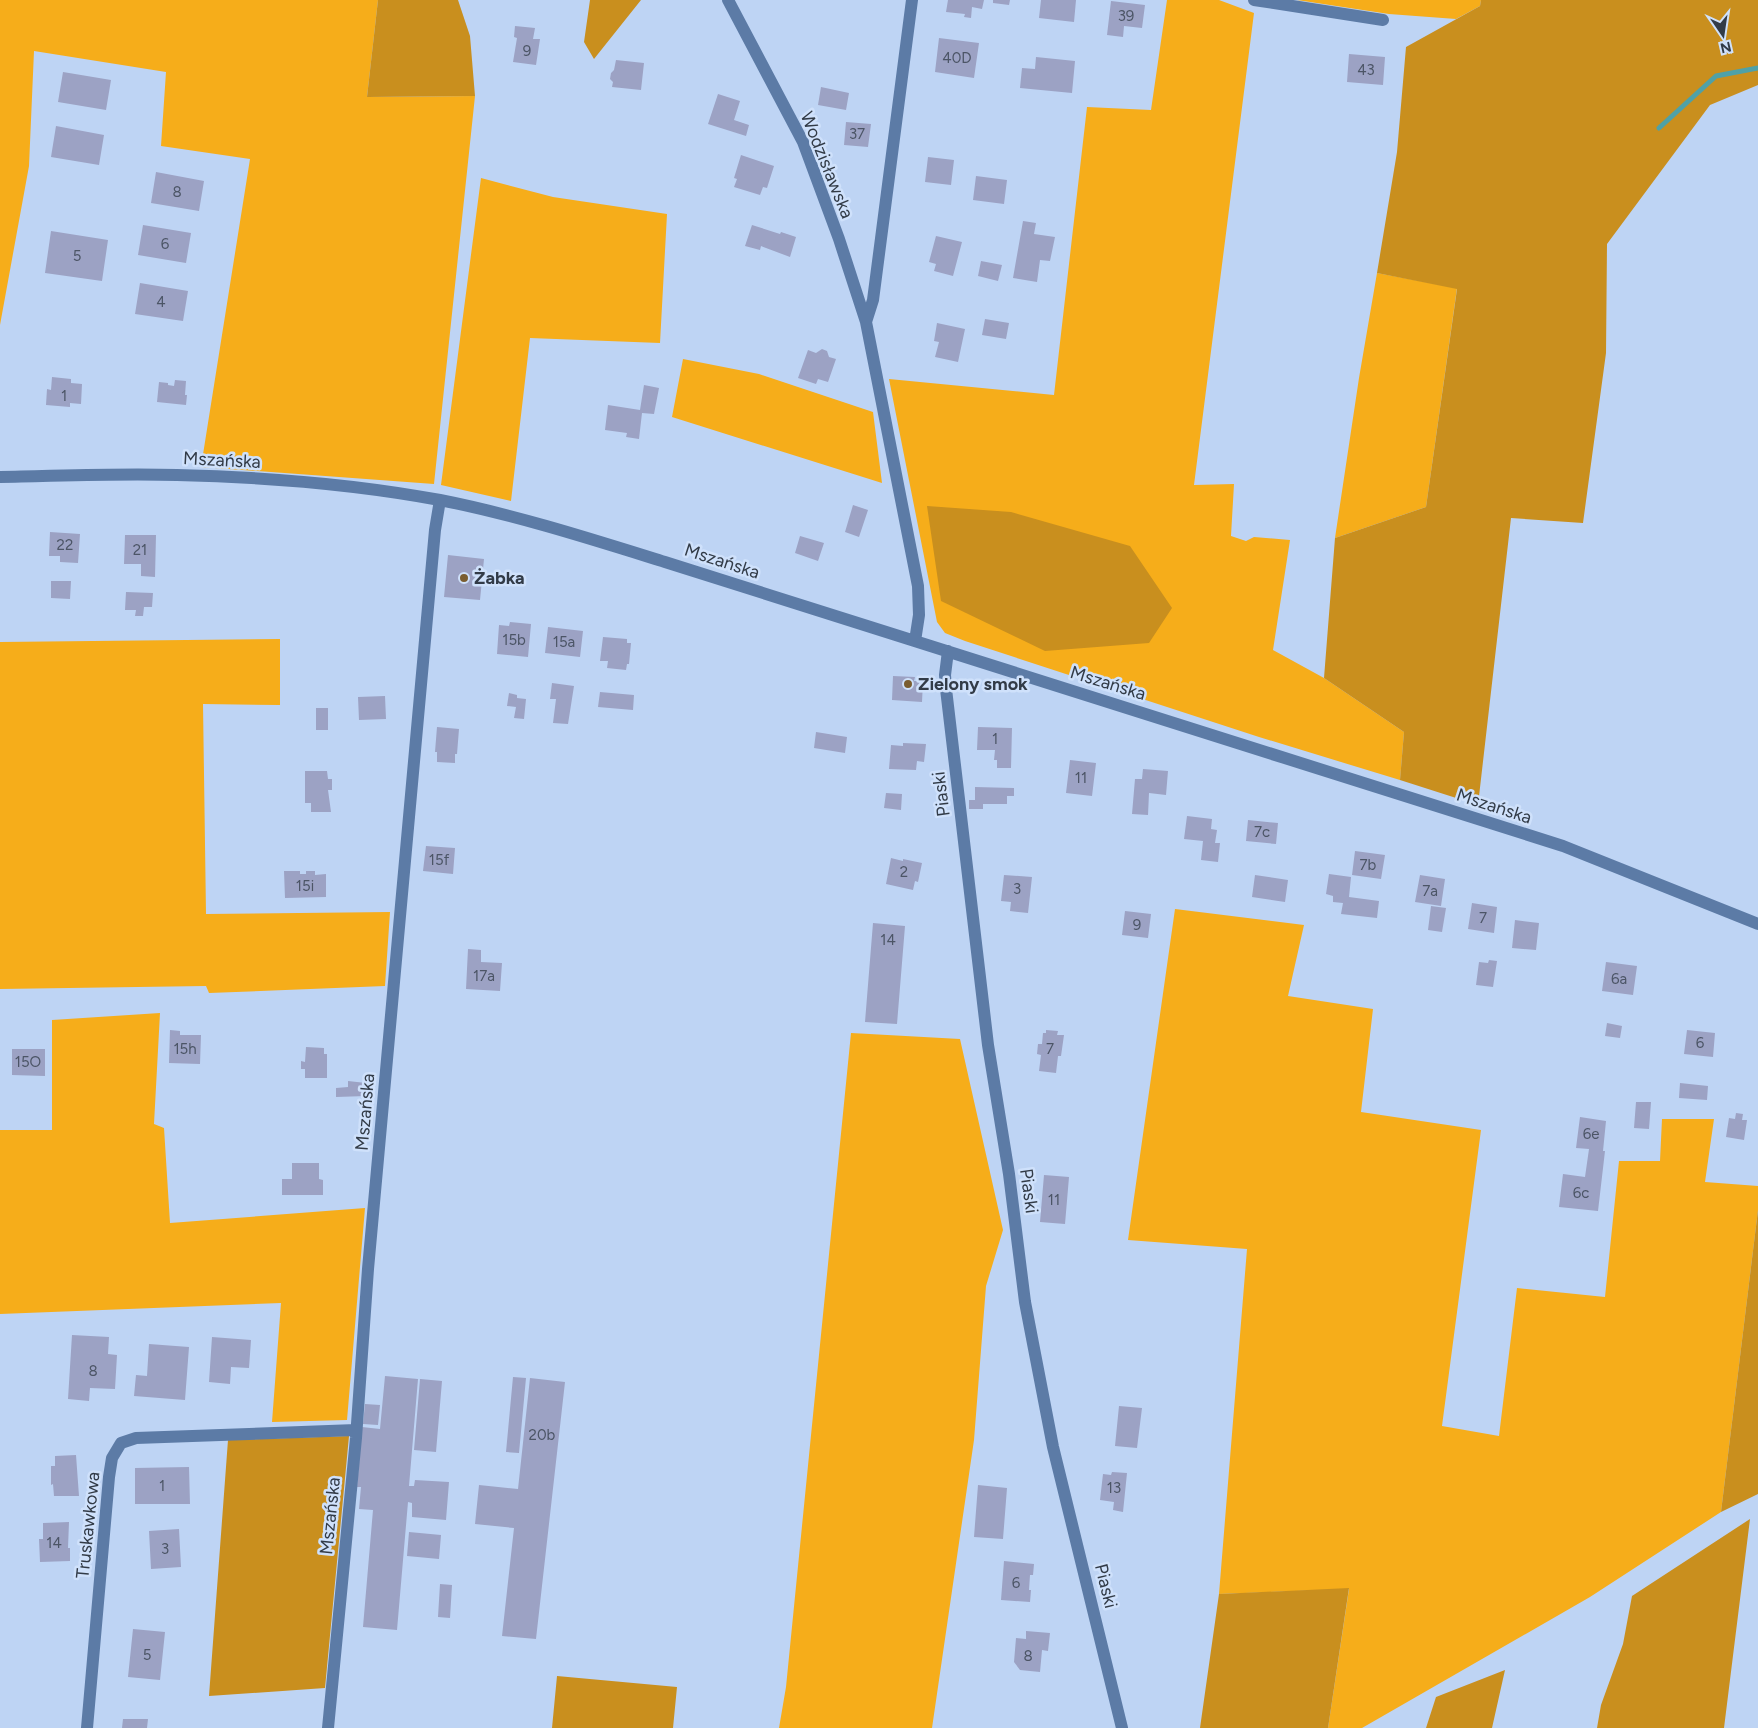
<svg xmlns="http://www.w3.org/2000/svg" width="1758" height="1728" font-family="Figtree,sans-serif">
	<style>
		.green { fill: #f6ad1a }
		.forest { fill: #c98f1e }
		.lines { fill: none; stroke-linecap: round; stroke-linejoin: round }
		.stream { stroke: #4fa1a7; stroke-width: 5 }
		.building { fill: #9ca2c4 }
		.minor { stroke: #5c7ba6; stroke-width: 12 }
		.poi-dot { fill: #7a5d30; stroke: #cfe1fb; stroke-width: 2 }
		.labels { text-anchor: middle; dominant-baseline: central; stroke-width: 5; stroke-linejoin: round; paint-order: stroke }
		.number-label { font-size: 15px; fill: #4c5566 }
		.street-label { font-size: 18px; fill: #323b47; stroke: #cfe1fb }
		.poi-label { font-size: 18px; font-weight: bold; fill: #323b47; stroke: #cfe1fb; text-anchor: start }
	</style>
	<rect width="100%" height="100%" fill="#bed4f4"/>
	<path class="green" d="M0,0h378l-11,97 108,-1 -41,388 -233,-17 49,-308 -89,-13 5,-74 -132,-21 -5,115 -29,159z
		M1167,0h52l35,13 -60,472 40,-1 -3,52 15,5 8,-4 36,3 -17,110 51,28 80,54 -4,48 -141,-43 -294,-96 -20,-8 -8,-11 -48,-243 165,16 33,-288 64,3z
		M1297,0h184l-1,6 -24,13 -67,-5z
		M481,178l72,19 114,17 -7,129 -130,-5 -19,163 -70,-16z
		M1377,273l80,15 -31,219 -91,31 24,-160z
		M683,359l76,15 114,38 9,71 -210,-66z
		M280,639v66l-77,-1 3,210 184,-2 -5,74 -176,7 -3,-7 -206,3v-347z
		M1175,909l129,16 -16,71 85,13 -12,103 120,18 -39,296 57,10 18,-148 88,9 14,-136h41l2,-42h52l-9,63 53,4v24l-37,302 -131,85 -228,131h-34l21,-139 -130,5 28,-345 -119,-9z
		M160,1013l-6,111 10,4 6,95 195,-15 -18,212 -75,2 9,-119 -281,11v-184h52v-110z
		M851,1033l109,6 43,191 -17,56 -12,154 -42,288h-153l7,-41z"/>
	<path class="forest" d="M378,0h80l12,36 5,60 -108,1z
		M590,0h51l-47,59 -10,-17z
		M1481,0h277v85l-48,20 -103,139 -1,109 -23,170 -72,-5 -33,287 -78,-25 4,-48 -80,-54 11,-140 91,-31 31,-218 -80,-16 20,-121 9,-105 74,-41z
		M927,506l84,6 119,34 42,62 -23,35 -104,8 -104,-50z
		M1758,1210v284l-37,18z
		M349,1436l-24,252 -116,8 19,-256z
		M1750,1519l-26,209h-127l4,-23 22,-61 9,-48z
		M1349,1588l-21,140h-128l19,-134z
		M1505,1670l-13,58h-66l10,-31z
		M557,1676l120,11 -4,41h-121z"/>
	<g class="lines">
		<path class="stream" d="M1659,128l57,-52 42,-8"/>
	</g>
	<path class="building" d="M948,0h36l-2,9 -10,-2 -1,11 -7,-1 1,-3 -19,-2z
		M993,0h17l-1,5 -16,-2z
		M1041,0h35l-2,22 -35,-4z
		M1111,1l34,4 -3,23 -18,-2 -1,11 -16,-2z
		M515,26l20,2 -2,11h7l-4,26 -23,-3 4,-24 -3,-1z
		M939,38l40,5 -5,35 -39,-6z
		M1349,54l36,3 -2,28 -36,-3z
		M1036,57l39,4 -3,32 -52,-5 2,-20 13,1z
		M616,60l28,3 -3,27 -29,-3 1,-5 -3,-3 1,-6 3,-3z
		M63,72l48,8 -5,30 -48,-8z
		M821,87l28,6 -3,17 -28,-5z
		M718,94l22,7 -6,19 15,5 -3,11 -38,-12z
		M846,122l25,2 -3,23 -24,-2z
		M56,126l48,9 -5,30 -48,-8z
		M741,155l33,11 -7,22 -4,-1 -3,8 -26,-8 3,-8 -3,-1z
		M928,157l26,3 -3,25 -26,-3z
		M156,172l48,9 -5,30 -48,-8z
		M976,176l31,4 -3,24 -31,-4z
		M1023,221l13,2 -2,11 21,3 -5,24 -10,-1 -3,22 -24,-4z
		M143,225l48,8 -5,30 -48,-8z
		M752,225l28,9 1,-2 15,5 -6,20 -29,-11 -1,4 -15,-4z
		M51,231l57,9 -6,41 -57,-8z
		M936,236l26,6 -9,34 -19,-5 2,-7 -7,-2z
		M981,261l21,4 -4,16 -20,-5z
		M140,283l48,8 -5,30 -48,-7z
		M985,319l24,4 -3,16 -24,-4z
		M937,323l28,6 -7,33 -23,-5 4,-15 -5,-1z
		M822,349l5,2 2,6 7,2 -8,23 -10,-3 -2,5 -18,-6 10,-28 8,3z
		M52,377l19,2v4l11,1 -1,20 -11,-1v4l-24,-2 1,-16 4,1z
		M175,380l11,1 -1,14h2l-1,10 -29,-3 2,-20 9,1v2l6,1z
		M644,385l15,3 -5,26 -12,-1 -3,26 -13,-2 1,-4 -22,-3 3,-25 32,5z
		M853,505l15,5 -9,27 -14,-5z
		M50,532l30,2 -2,29 -18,-1v-6h-11z
		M125,535h31l-1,42 -14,-1v-12h-17z
		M800,536l24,7 -6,18 -23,-8z
		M448,555l36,4 -4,41 -36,-3z
		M51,581h20l-1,18 -19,-1z
		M126,592l27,1 -1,14h-8l-1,9h-8l1,-6h-11z
		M510,622l21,2 -3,33 -31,-3 2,-29 10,1z
		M548,627l35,4 -3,26 -35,-4z
		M603,637l24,2v4h4l-2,21h-2l-1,6 -19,-2 1,-7h-8z
		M893,676l22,1 -1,4h9l-1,21 -30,-2z
		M552,683l22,3 -6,38 -15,-1 3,-24h-6z
		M600,692l34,3 -1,15 -35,-3z
		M509,693l8,2v3l9,1 -2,20 -10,-1 2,-11 -9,-1z
		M385,696l1,23 -27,1 -1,-23z
		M316,708h12v22h-12z
		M437,727l22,2 -2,25h-2v9l-18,-1v-10h-2z
		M978,727l34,1 -1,40h-14v-8h-3l1,-10h-18z
		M816,732l31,5 -2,16 -31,-5z
		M903,743l23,1 -2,18 -7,-1 -1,9 -27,-1 2,-24 12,1z
		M1070,760l26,3 -4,33 -26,-3z
		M1143,769l25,2 -2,24 -17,-2 -1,22 -16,-1 3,-35h7z
		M305,771h22l1,8h4v11h-4l3,22h-20v-9h-6z
		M975,787l39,1v8h-7v8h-24v5h-14v-9h6z
		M886,793l16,1 -1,16 -17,-2z
		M1187,816l25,3 -1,10 6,1 -2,13h5l-2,19 -17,-2 2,-19 -19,-2z
		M1248,820l30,3 -2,21 -30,-3z
		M426,846l29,2 -2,26 -30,-3z
		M1355,851l30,4 -4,24 -29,-4z
		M891,858l12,3v-2l19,4 -4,19 -3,-1 -2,9 -27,-6z
		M284,871h16v3h6v-3h9v4l11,-1v23l-41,1z
		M1329,874l22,3 -2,20 30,4 -2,17 -36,-4 2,-11 -10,-1v-6l-7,-2z
		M1004,875l28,2 -4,36 -18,-2 1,-9 -10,-1z
		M1255,875l33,5 -3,22 -33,-5z
		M1420,875l25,4 -4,27 -26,-4z
		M1472,903l25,4 -3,26 -26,-4z
		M1431,906l15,2 -4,24 -14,-2z
		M1125,911l26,3 -3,24 -26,-3z
		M1515,920l24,3 -3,27 -24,-2z
		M873,923l32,3 -8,98 -32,-2z
		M468,949l13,1v12l21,1 -2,28 -34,-2z
		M1489,960l8,1 -4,26 -17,-2 3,-23 9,1z
		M1606,962l31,4 -4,29 -31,-4z
		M1607,1023l15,3 -2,12 -15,-2z
		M170,1030l10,1v4h21l-1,29 -31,-1z
		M1046,1030l12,1 -1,4h7l-3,21h-3l-2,17 -17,-2 2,-16 -4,-1 1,-10h4l1,-11h3z
		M1687,1030l28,3 -2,24 -29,-3z
		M306,1047l18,1v6h3v24h-22v-9h-4v-8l4,1z
		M12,1049h33v27l-33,-1z
		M348,1081l18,2v13l-30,1v-9l12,-1z
		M1680,1083l28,3 -1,14 -28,-2z
		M1636,1102h15l-2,27 -15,-1z
		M1736,1113l7,1 -1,6h5l-3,20 -18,-3 3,-19 6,1z
		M1580,1117l26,4 -3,30h2l-7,60 -39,-4 4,-33 22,3 4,-28 -13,-1z
		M292,1163h27v16l4,1v15h-41v-16h10z
		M1044,1175l25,2 -4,47 -25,-2z
		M72,1335l37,2 -1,17 9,1 -2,34 -25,-1 -1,13 -21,-2z
		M212,1337l39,3 -2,28 -18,-1 -1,17 -21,-2z
		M149,1344l40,3 -4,53 -51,-4 2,-21 11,1z
		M385,1376l33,3 -9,107h5l1,-6 34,2 -3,38 -34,-3v-14l-4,-1 -11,128 -34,-3 10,-117 -14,-1 2,-22h-4l5,-60 18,2z
		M513,1377l13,1 -7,75 -13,-1z
		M530,1378l35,4 -29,257 -34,-3 12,-108 -39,-4 4,-39 39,4z
		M420,1379l22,2 -6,71 -22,-2z
		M365,1404l15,1 -2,20 -15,-1z
		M1119,1406l23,2 -5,40 -22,-2z
		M76,1455l3,41h-25l-1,-12 -2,1v-19h4v-10z
		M189,1467l1,37h-55v-36z
		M1112,1472l15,1 -4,39 -10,-2 1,-8 -14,-2 3,-26 8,1z
		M978,1485l29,3 -4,51 -29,-2z
		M69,1522l-1,26h2v13l-30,1 -1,-23h4v-16z
		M179,1529l2,38 -30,2 -2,-38z
		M409,1532l32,3 -2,24 -32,-3z
		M1004,1561l30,3 -1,11h-3l-1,15h2l-1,12 -29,-2z
		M440,1584l12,1 -2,33 -12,-1z
		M133,1629l32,3 -5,48 -32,-3z
		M1026,1631l24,2 -2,18 -6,-1 -2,22 -20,-2 -6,-8 2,-24 10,1z
		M123,1719h25l-1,9h-25z"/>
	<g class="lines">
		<path class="minor" d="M728,0l75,142 36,97 27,83 52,264 1,29 -4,26
			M1254,0l129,20
			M866,322l7,-22 39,-300
			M0,477c59,-1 118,-4 177,-2 88,2 177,9 263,25 76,15 151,39 225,62l898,284 195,78
			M948,651l-3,24 1,14 42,356 21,129 16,128 28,145 69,281
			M87,1728l22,-251 3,-19 9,-15 15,-5 220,-8
			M328,1728l28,-290 12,-169 67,-739 5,-30"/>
	</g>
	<g class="poi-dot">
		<circle cx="464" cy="578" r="5"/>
		<circle cx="908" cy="684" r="5"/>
	</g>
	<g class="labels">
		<g class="number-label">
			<text x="1126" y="16">39</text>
			<text x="527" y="51">9</text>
			<text x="957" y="58">40D</text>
			<text x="1366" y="70">43</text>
			<text x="857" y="134">37</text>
			<text x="177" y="192">8</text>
			<text x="165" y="244">6</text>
			<text x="77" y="256">5</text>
			<text x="161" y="302">4</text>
			<text x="64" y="396">1</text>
			<text x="65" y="545">22</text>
			<text x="140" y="550">21</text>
			<text x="514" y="640">15b</text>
			<text x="564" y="642">15a</text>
			<text x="995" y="739">1</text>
			<text x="1081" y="778">11</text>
			<text x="1262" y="832">7c</text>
			<text x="439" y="860">15f</text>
			<text x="1368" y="865">7b</text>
			<text x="904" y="872">2</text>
			<text x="305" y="886">15i</text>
			<text x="1017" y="889">3</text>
			<text x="1430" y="891">7a</text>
			<text x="1483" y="918">7</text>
			<text x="1137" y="925">9</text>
			<text x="888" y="940">14</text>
			<text x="484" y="976">17a</text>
			<text x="1619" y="979">6a</text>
			<text x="1700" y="1043">6</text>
			<text x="185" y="1049">15h</text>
			<text x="1050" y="1049">7</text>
			<text x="28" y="1062">15O</text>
			<text x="1591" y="1134">6e</text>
			<text x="1581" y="1193">6c</text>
			<text x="1054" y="1200">11</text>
			<text x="93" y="1371">8</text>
			<text x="542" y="1435">20b</text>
			<text x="162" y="1486">1</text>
			<text x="1114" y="1488">13</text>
			<text x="54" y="1543">14</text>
			<text x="165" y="1549">3</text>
			<text x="1016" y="1583">6</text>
			<text x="147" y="1655">5</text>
			<text x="1028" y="1656">8</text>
		</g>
		<g class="street-label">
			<text transform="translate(827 165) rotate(68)">Wodzisławska</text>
			<text transform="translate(222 460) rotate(3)">Mszańska</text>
			<text transform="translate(722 561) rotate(18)">Mszańska</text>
			<text transform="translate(1108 683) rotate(17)">Mszańska</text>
			<text transform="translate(941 794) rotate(-97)">Piaski</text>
			<text transform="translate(1494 806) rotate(18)">Mszańska</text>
			<text transform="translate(365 1112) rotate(-85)">Mszańska</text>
			<text transform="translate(1029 1191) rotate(82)">Piaski</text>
			<text transform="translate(330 1516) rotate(-84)">Mszańska</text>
			<text transform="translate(88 1525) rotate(-84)">Truskawkowa</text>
			<text transform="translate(1106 1586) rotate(76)">Piaski</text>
		</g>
		<g class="poi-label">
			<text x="474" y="578">Żabka</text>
			<text x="918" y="684">Zielony smok</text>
		</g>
	</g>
	<g transform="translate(1723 35) rotate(167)" stroke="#cfe1fb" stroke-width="4" paint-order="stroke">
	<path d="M0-4L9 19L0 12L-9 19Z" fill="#323b47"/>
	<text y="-8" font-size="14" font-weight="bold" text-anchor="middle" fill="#323b47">N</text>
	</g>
</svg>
